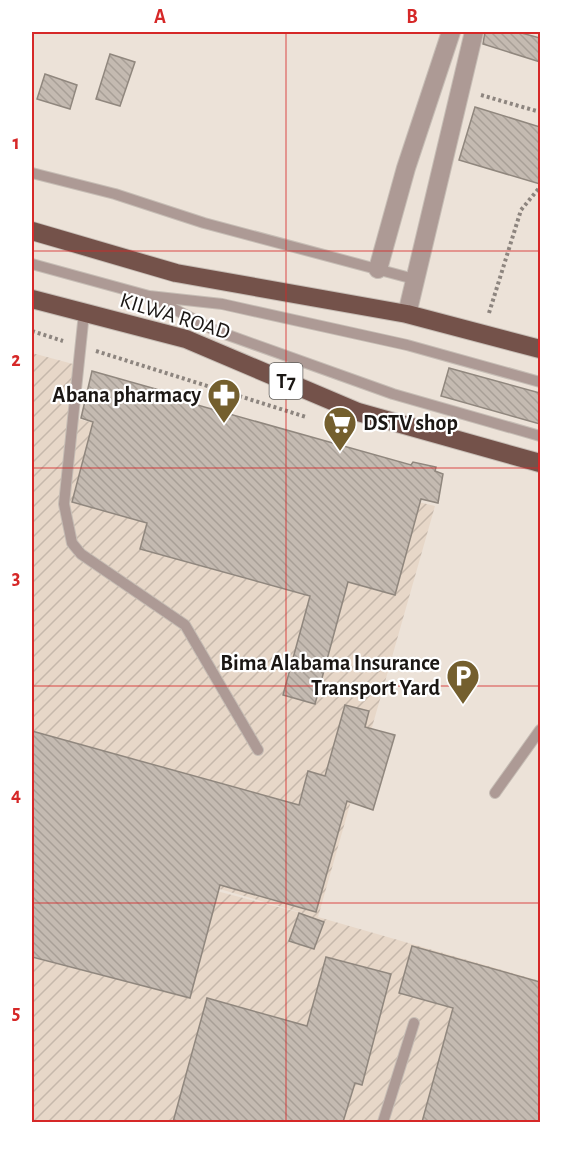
<svg xmlns="http://www.w3.org/2000/svg" width="572" height="1154" font-family="'Alegreya Sans',sans-serif">
	<style>
		.industrial { fill: url(#industrial-furrows) }
		.building { fill: url(#building-back-hatch); stroke: #90877e; stroke-width: 1.5 }
		.lines { fill: none; stroke-linecap: round; stroke-linejoin: round }
		.service-casing { stroke: #c6bdb5; stroke-width: 12 }
		.minor-casing { stroke: #c6bdb5; stroke-width: 20 }
		.trunk-casing { stroke: #c6bdb5; stroke-width: 20 }
		.path { stroke: #8d857f; stroke-width: 4; stroke-dasharray: 3 3; stroke-linecap: butt }
		.service { stroke: #ad9a95; stroke-width: 10 }
		.minor { stroke: #ad9a95; stroke-width: 18 }
		.trunk { stroke: #74524a; stroke-width: 18 }
		.grid { fill: none; stroke: #d62828; stroke-width: 1.5; stroke-opacity: 0.55 }
		.labels { text-anchor: middle; dominant-baseline: central; stroke-width: 4.5; stroke-linejoin: round; paint-order: stroke }
		.shield { fill: #fff; stroke: #5f5d5a; stroke-width: 1.5 }
		.shield-label { font-size: 21px; font-weight: bold; fill: #1b1714 }
		.street-label { font-size: 22px; fill: #1b1714; stroke: #fff }
		.poi-label { font-size: 22px; font-weight: bold; fill: #1b1714; stroke: #fff; text-anchor: end }
		.neatline { fill: none; stroke: #d62828; stroke-width: 2 }
		.grid-label { font-size: 20px; text-anchor: middle; font-weight: bold; fill: #d62828 }
	</style>
	<defs>
		<pattern id="industrial-furrows" width="10" height="10" patternUnits="userSpaceOnUse" patternTransform="scale(1.5)"><rect width="10" height="10" fill="#e7d7c8"/><path d="M-1 1l2-2M0 10L10 0M9 11l2-2" fill="none" stroke="#c6b8ab"/></pattern>
		<pattern id="building-back-hatch" width="6" height="6" patternUnits="userSpaceOnUse" patternTransform="scale(1.5)"><rect width="6" height="6" fill="#c4bab1"/><path d="M-1 5l2 2M0 0l6 6M5-1l2 2" fill="none" stroke="#a89f97"/></pattern>
	</defs>
	<rect width="100%" height="100%" fill="#ece2d8"/>
	<path class="industrial" d="M32,353l41,11 -3,53 365,89 -117,411 222,64v141h-508v-279l281,73 -281,-81z"/>
	<path class="building" d="M485,32h33l22,6v24l-57,-18z
		M110,54l25,8 -15,44 -24,-7z
		M45,74l32,11 -7,24 -33,-10z
		M475,107l65,20v57l-81,-24z
		M449,368l91,25v31l-99,-28z
		M92,371l78,22 -1,4 242,68 2,-3 23,5 -1,4 8,3 -5,29 -17,-4 -26,96 -47,-13 -33,122 -32,-9 27,-99 -170,-47 7,-26 -75,-21 21,-80 -12,-4z
		M345,705l24,6 -4,16 30,8 -22,75 -26,-9 -31,111 -96,-27 -30,113 -158,-41v-226l267,74 9,-34 17,5z
		M299,913l25,9 -10,27 -25,-8z
		M412,946l128,36v140h-118l31,-114 -54,-15z
		M326,957l65,17 -29,111 -7,-2 -12,39h-170l34,-124 100,28z"/>
	<g class="lines">
		<defs>
			<path id="service" d="M32,173l83,21 89,29 210,56
				M32,264l117,32 73,8 185,41 133,37
				M155,299l59,31 179,64 147,42
				M84,313l-20,191 8,39 9,11 104,71 73,125
				M495,793l45,-63
				M383,1122l31,-99"/>
			<path id="minor" d="M378,269l28,-101 45,-136
				M407,314l67,-282"/>
			<path id="trunk" d="M32,231l144,42 231,41 133,35
				M32,299l154,40 172,73 182,51"/>
		</defs>
		<use href="#service" class="service-casing"/>
		<use href="#minor" class="minor-casing"/>
		<use href="#trunk" class="trunk-casing"/>
		<path class="path" d="M481,95l59,17
			M489,313l32,-103 19,-23
			M32,331l31,10
			M96,351l210,66"/>
		<use href="#service" class="service"/>
		<use href="#minor" class="minor"/>
		<use href="#trunk" class="trunk"/>
	</g>
	<path class="grid" d="M286,32v1090M32,251h508M32,468h508M32,686h508M32,903h508"/>
	<defs>
		<symbol id="pharmacy-pin" viewBox="-11 -11 22 30"><path d="M0 17L-7.5 6A9.5 9.5 0 1 1 7.5 6Z" fill="#745f2e" stroke="#fff"/><path d="M-2-6h4v4h4v4h-4v4h-4v-4h-4v-4h4Z" fill="#fff"/></symbol>
		<symbol id="supermarket-pin" viewBox="-11 -11 22 30"><path d="M0 17L-7.5 6A9.5 9.5 0 1 1 7.5 6Z" fill="#745f2e" stroke="#fff"/><path d="M-6-5.5h2.5l.6 2H6L4.5 2H-2.5L-4.4-4H-6ZM-1.5 3.2a1.3 1.3 0 1 0 .1 0ZM3 3.2a1.3 1.3 0 1 0 .1 0Z" fill="#fff"/></symbol>
		<symbol id="parking-pin" viewBox="-11 -11 22 30"><path d="M0 17L-7.5 6A9.5 9.5 0 1 1 7.5 6Z" fill="#745f2e" stroke="#fff"/><path d="M-3.5-5.5H1a3.5 3.5 0 0 1 0 7H-1V5.5H-3.5ZM-1-3.4V-.6H.8a1.4 1.4 0 0 0 0-2.8Z" fill="#fff"/></symbol>
	</defs>
	<g fill-rule="evenodd">
		<use href="#pharmacy-pin" x="205" y="376" width="38" height="52"/>
		<use href="#supermarket-pin" x="321" y="404" width="38" height="52"/>
		<use href="#parking-pin" x="444" y="657" width="38" height="52"/>
	</g>
	<g class="labels">
		<rect class="shield" x="269.5" y="363" width="33" height="36" rx="4.5"/>
		<g class="shield-label">
			<text x="286" y="381">T7</text>
		</g>
		<g class="street-label">
			<text transform="translate(175 316) rotate(17)">KILWA ROAD</text>
		</g>
		<g class="poi-label">
			<text x="201" y="395">Abana pharmacy</text>
			<text x="363" y="423" text-anchor="start">DSTV shop</text>
			<text x="440" y="663">Bima Alabama Insurance<tspan x="440" dy="25">Transport Yard</tspan></text>
		</g>
	</g>
	<rect width="572" height="1154" fill="none" stroke="#ffffff" stroke-width="66"/>
	<rect x="33" y="33" width="506" height="1088" class="neatline"/>
	<g class="grid-label">
		<text x="160" y="23">A</text>
		<text x="412" y="23">B</text>
		<text x="16" y="149">1</text>
		<text x="16" y="366">2</text>
		<text x="16" y="584">3</text>
		<text x="16" y="801">4</text>
		<text x="16" y="1019">5</text>
	</g>
</svg>
